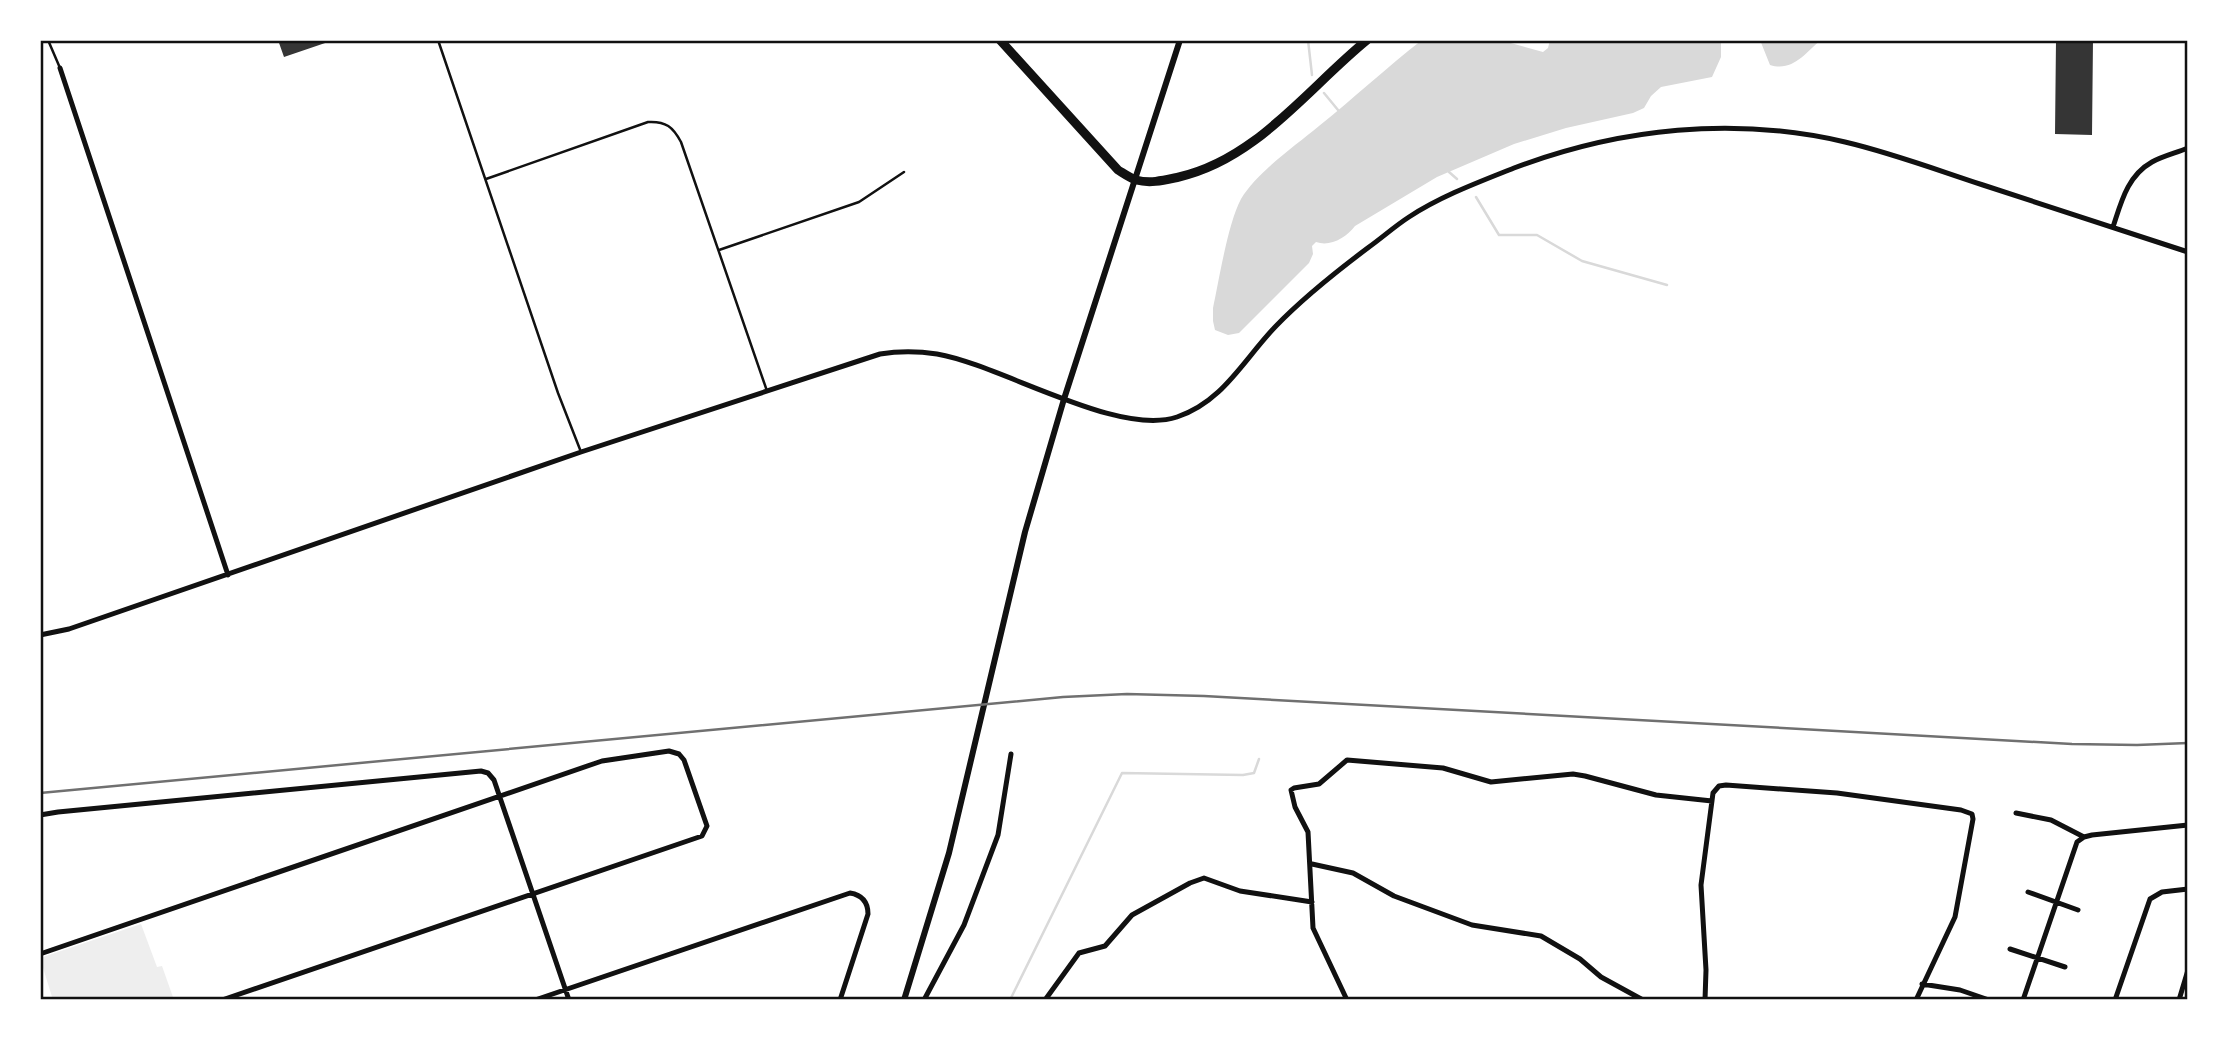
<svg xmlns="http://www.w3.org/2000/svg" width="2228" height="1040" font-family="Helvetica,sans-serif">
	<style>
		.green { fill: #eee }
		.water { fill: #d9d9d9 }
		.lines { fill: none; stroke-linecap: round; stroke-linejoin: round }
		.stream { stroke: #d9d9d9; stroke-width: 2.5 }
		.building { fill: #353535 }
		.service { stroke: #111; stroke-width: 2.5 }
		.minor { stroke: #111; stroke-width: 5 }
		.tertiary { stroke: #111; stroke-width: 6 }
		.motorway { stroke: #111; stroke-width: 9 }
		.rail { stroke: #707070; stroke-width: 2.5 }
		.neatline { fill: none; stroke: #111; stroke-width: 2.5 }
	</style>
	<rect width="100%" height="100%" fill="#fff"/>
	<path class="green" d="M141,924l16,43 5,-1 12,34h-121l-13,-42z"/>
	<path class="water" d="M1422,40h78l43,12 5,-4 2,-8h171v17l-9,20 -51,10 -10,9 -7,12 -11,5 -67,15 -52,16 -77,33 -82,49c-9,12 -25,21 -39,16l-4,4 1,8 -4,9 -70,70 -11,2 -13,-5 -2,-9v-13c6,-28 15,-85 28,-109 16,-27 54,-53 78,-73 35,-28 67,-58 103,-86z
		M1760,40h61c-16,13 -28,32 -51,25z"/>
	<g class="lines">
		<path class="stream" d="M1308,40l4,35
			M1324,93l14,17
			M1449,172l8,7
			M1476,197l23,38h38l45,26 85,24
			M1010,1000l112,-227 121,2 11,-2 5,-14"/>
	</g>
	<path class="building" d="M278,40h53v1l-47,16z
		M2056,40h37l-1,95 -37,-1z"/>
	<g class="lines">
		<path class="service" d="M48,40l12,28
			M438,40l120,353 23,59
			M486,179l162,-57c18,-1 25,5 33,20l86,249
			M719,250l140,-48 45,-30"/>
		<path class="minor" d="M60,68l168,507
			M2113,227c8,-24 14,-51 39,-65 11,-6 24,-9 36,-14
			M40,635l29,-6 512,-177 299,-98c18,-3 38,-3 57,0 64,11 180,83 240,63 46,-15 67,-58 99,-91 28,-29 61,-55 93,-79 14,-10 26,-21 40,-30 32,-21 70,-35 105,-49 106,-40 220,-52 331,-26 47,11 92,28 138,43 68,22 136,44 205,67
			M2016,813l35,7 33,17
			M40,815l18,-3 423,-41 7,2 6,7 75,220
			M1312,864l41,9 41,23 78,29 69,11 39,23 21,18 42,23
			M2028,892l50,18
			M2010,949l55,18
			M40,954l562,-193 67,-10 10,3 5,6 23,66 -5,10 -480,164
			M1922,984l38,6 29,10
			M535,1000l315,-107c12,2 18,9 18,21l-28,86
			M924,1000l40,-75 34,-90 13,-81
			M1045,1000l34,-47 26,-7 27,-31 58,-32 14,-5 36,13 72,11
			M1347,1000l-34,-72 -5,-96 -13,-25 -4,-17 3,-2 25,-4 28,-24 96,8 48,14 82,-8 12,2 71,19 56,6
			M1705,1000l1,-30 -5,-85 12,-92 6,-7 7,-1 111,8 124,17 11,4 1,5 -18,98 -39,83
			M2023,1000l54,-158 7,-5 8,-2 96,-10
			M2115,1000l35,-101 12,-7 26,-3
			M2179,1000l9,-30"/>
		<path class="tertiary" d="M904,1000l45,-147 76,-321 39,-133 116,-359"/>
		<path class="motorway" d="M1000,40l118,130c5,3 12,8 18,10 15,4 29,0 43,-3 78,-18 128,-88 188,-137"/>
		<path class="rail" d="M40,793l1023,-96 64,-3 77,2 868,48 65,1 51,-2"/>
	</g>
	<rect width="2228" height="1040" fill="none" stroke="#ffffff" stroke-width="84"/>
	<rect x="42" y="42" width="2144" height="956" class="neatline"/>
</svg>
